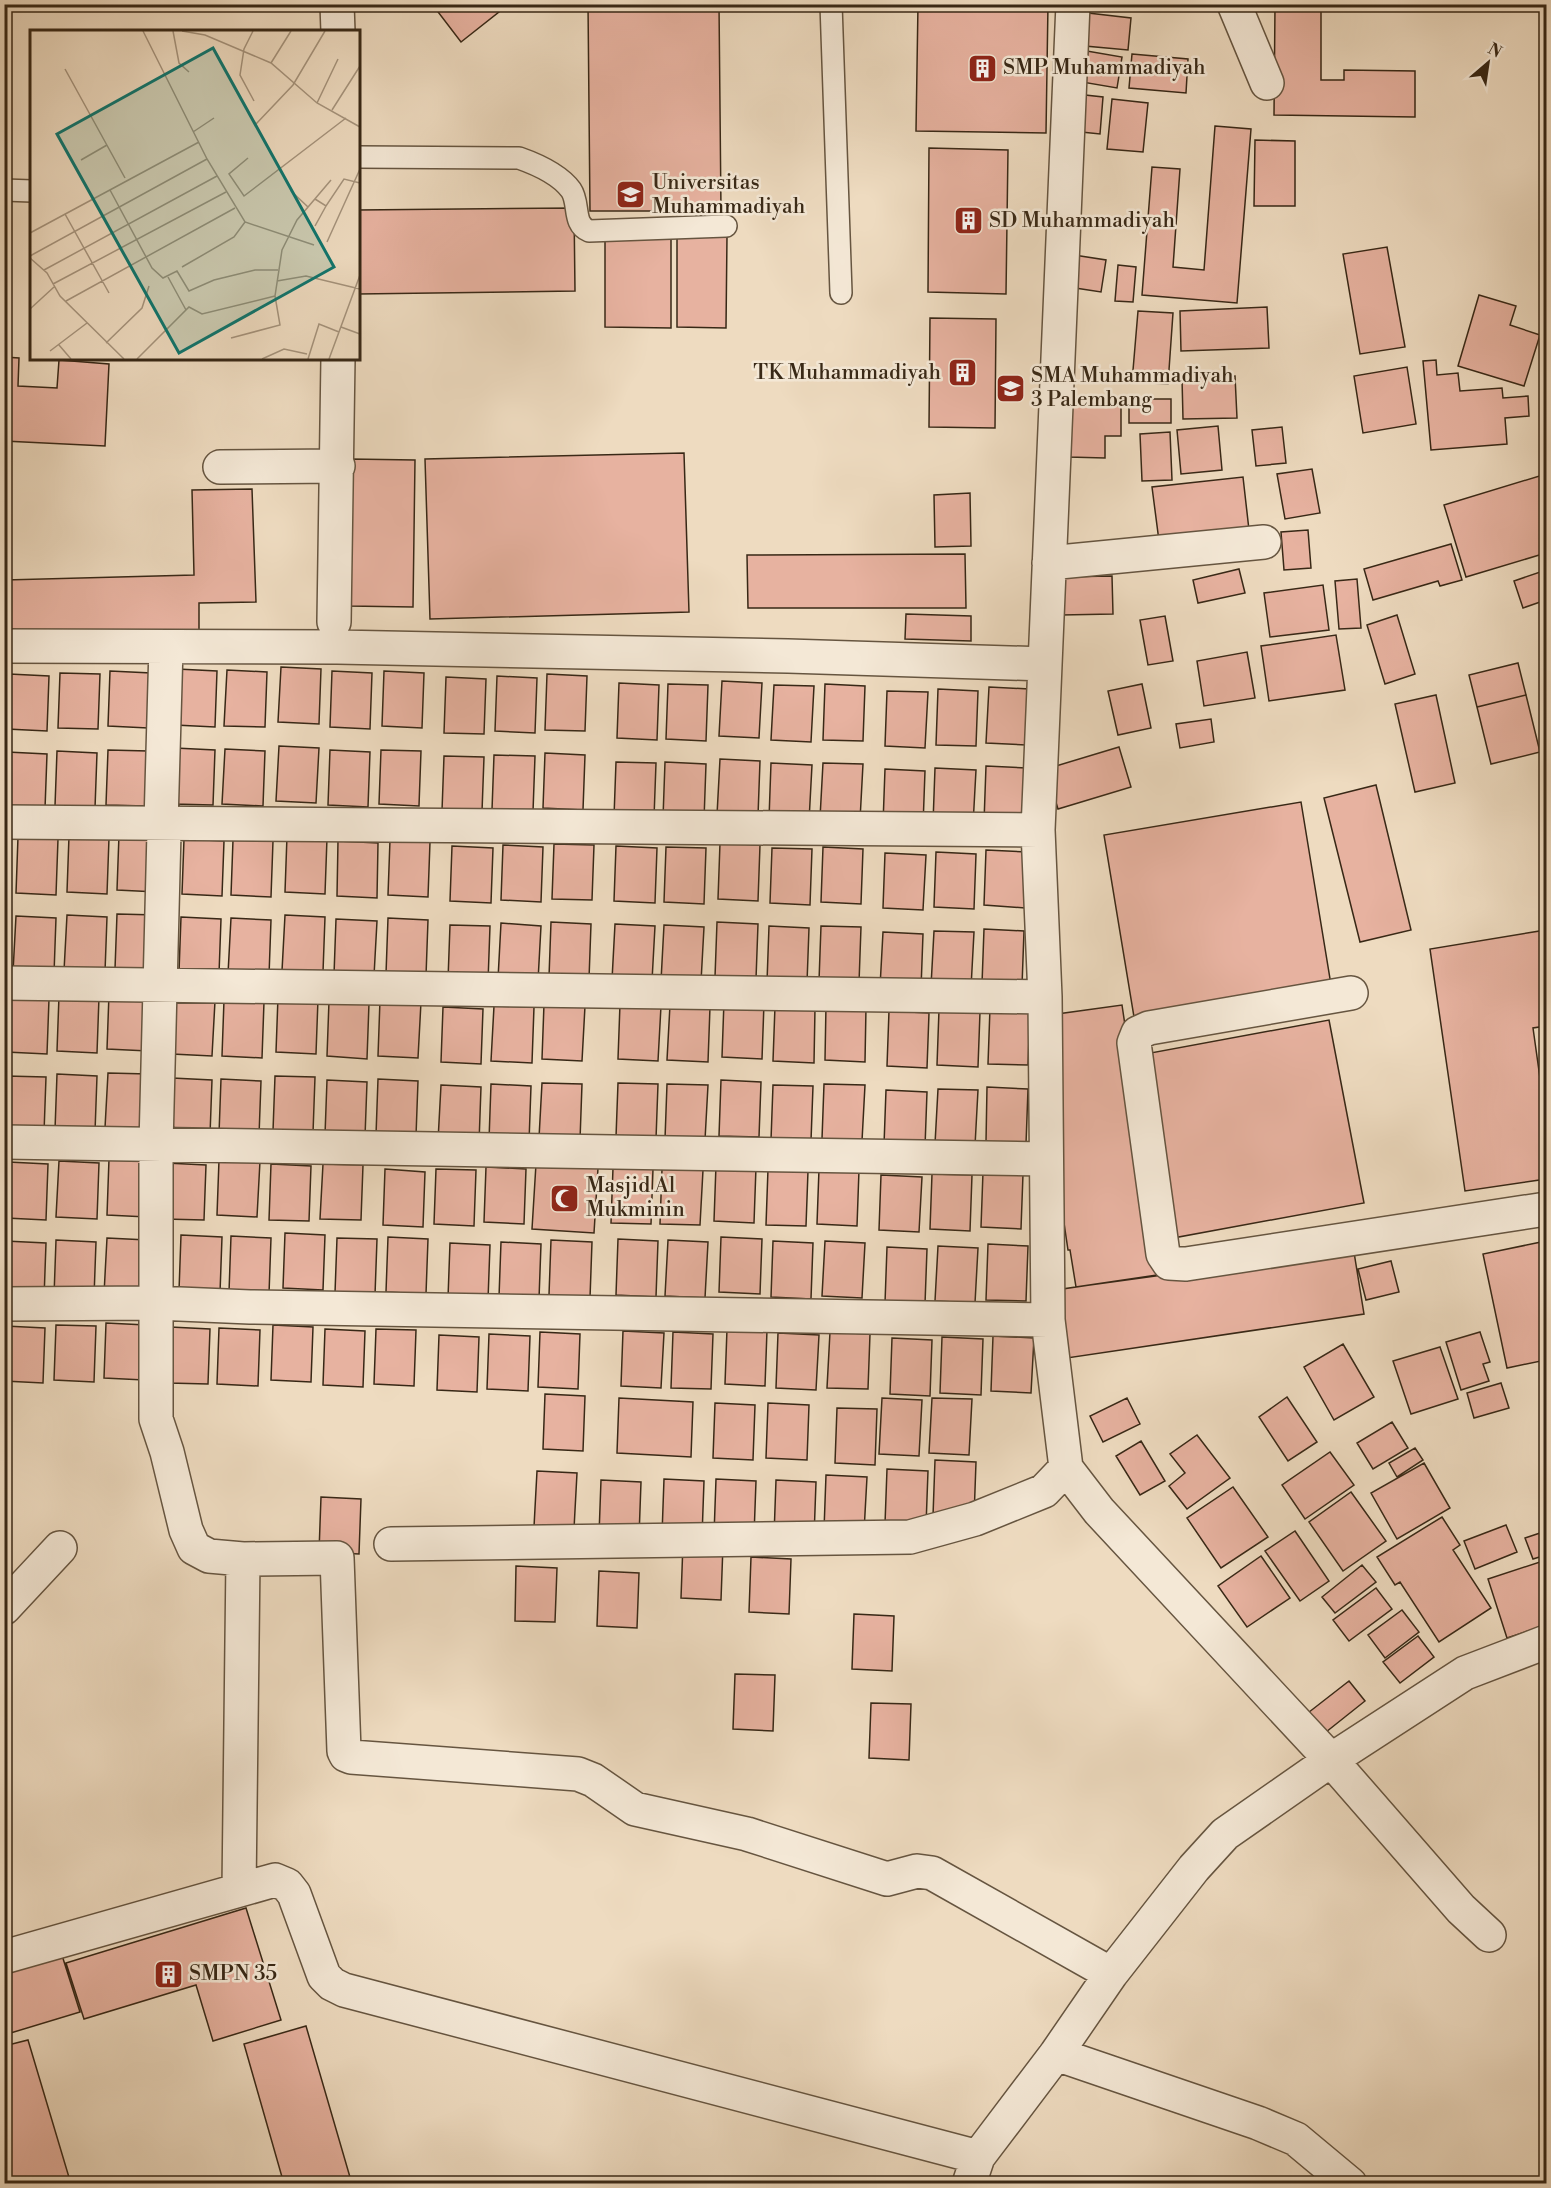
<svg xmlns="http://www.w3.org/2000/svg" width="1551" height="2188" font-family="'Libre Bodoni',serif">
	<style>
		.building { fill: #e7b2a0; stroke: #382816; stroke-width: 1.5 }
		.lines { fill: none; stroke-linecap: round; stroke-linejoin: round }
		.lane-casing { stroke: #665540; stroke-width: 24 }
		.street-casing { stroke: #665540; stroke-width: 36 }
		.lane { stroke: #f4e8d6; stroke-width: 21 }
		.street { stroke: #f4e8d6; stroke-width: 33 }
		.labels { text-anchor: middle; dominant-baseline: central; stroke-width: 5; stroke-linejoin: round; paint-order: stroke }
		.poi-label { font-size: 21px; fill: #382816; stroke: #f4e8d6; text-anchor: start }
		.inset-road { fill: none; stroke: #a5937c; stroke-width: 1.5 }
		.view { fill: #0f766e; fill-opacity: 0.15; stroke: #0f766e; stroke-width: 3 }
		.inset-edge { fill: none; stroke: #382816; stroke-width: 3 }
	</style>
	<rect width="100%" height="100%" fill="#eedbc0"/>
	<filter id="stains"><feTurbulence type="fractalNoise" baseFrequency=".00333" numOctaves="4"/><feColorMatrix values="0 0 0 0 .2 0 0 0 0 .09 0 0 0 0 .02 0 0 0 .5 -.17"/></filter>
	<radialGradient id="worn" r=".72"><stop offset=".6" stop-color="#630" stop-opacity="0"/><stop offset="1" stop-color="#630" stop-opacity=".3"/></radialGradient>
	<path class="building" d="M432,4h77l-48,38z
		M588,4h131l2,207h-131z
		M918,4h130l-2,129 -130,-2z
		M1275,6l46,1v73h23v-10l71,1v46l-141,-2z
		M1088,13l43,5 -3,32 -43,-4z
		M1081,50l41,7 -5,31 -41,-7z
		M1132,54l56,5 -2,34 -57,-5z
		M1076,94l27,3 -3,37 -28,-3z
		M1112,99l36,4 -5,49 -36,-3z
		M1215,126l36,3 -14,174 -95,-8 10,-128 28,2 -7,98 31,3z
		M1255,140l40,1v65h-41z
		M929,148l79,2 -2,144 -78,-2z
		M574,208l1,83 -217,3v-84z
		M605,234l66,1v93l-66,-1z
		M677,235l50,1 -1,92 -49,-1z
		M1387,247l18,100 -45,7 -17,-100z
		M1074,255l32,5 -5,32 -32,-5z
		M1118,265l18,2 -3,35 -18,-1z
		M1479,295l37,11 -6,19 30,10 -16,51 -66,-20z
		M1267,307l2,41 -88,3 -1,-40z
		M1138,311l35,2 -5,71 -36,-2z
		M930,318l66,1 -1,109 -66,-1z
		M4,357l15,1 -1,28 39,2 2,-28 50,4 -4,82 -101,-5z
		M1436,360l1,15 21,-2 2,18 42,-3 1,10 25,-2 1,20 -24,2 2,26 -76,6 -8,-89z
		M1407,367l9,57 -53,9 -9,-57z
		M1235,376l2,42 -54,1 -1,-41z
		M1129,399h42v24h-42z
		M1068,405l53,1v30h-16v22l-37,-1z
		M1218,426l4,44 -41,4 -4,-44z
		M1282,427l4,36 -30,3 -4,-36z
		M1170,432l2,48 -30,1 -2,-47z
		M684,453l5,159 -259,7 -5,-160z
		M350,459l65,1 -2,147 -64,-1z
		M1312,469l8,44 -35,6 -8,-45z
		M1546,474v79l-80,24 -22,-72z
		M1243,477l6,53 -90,11 -7,-54z
		M252,489l4,113 -57,1v32l-192,4 -3,-86 1,27 189,-5 -2,-85z
		M970,493l1,53 -36,1 -1,-52z
		M1308,530l3,38 -27,2 -3,-38z
		M1451,544l11,36 -22,6 -2,-5 -65,19 -9,-31z
		M965,554l1,54h-218l-1,-53z
		M1239,569l6,24 -47,10 -5,-23z
		M1546,570v30l-23,8 -9,-27z
		M1112,576l1,38 -52,1 -2,-38z
		M1357,579l4,49 -22,1 -4,-48z
		M1323,585l6,45 -59,7 -6,-44z
		M906,614l65,2v25l-66,-2z
		M1397,615l18,59 -30,10 -18,-59z
		M1165,616l8,45 -25,4 -8,-45z
		M1336,635l9,55 -76,11 -8,-55z
		M1247,652l8,46 -51,8 -7,-45z
		M1518,663l8,32 -49,12 -8,-32z
		M281,667l40,2 -2,55 -41,-2z
		M177,669l40,2 -2,56 -40,-2z
		M227,670l40,2 -2,55 -41,-1z
		M110,671l41,2 -3,55 -40,-2z
		M332,671l40,2 -2,56 -40,-2z
		M384,671l40,2 -2,55 -40,-2z
		M60,673l40,1 -2,55 -40,-1z
		M9,674l40,2 -2,55 -40,-2z
		M547,674l40,2 -2,55 -40,-1z
		M497,676l40,2 -2,55 -40,-2z
		M446,677l40,2 -2,55 -40,-1z
		M722,681l40,2 -3,55 -40,-2z
		M619,683l40,2 -2,55 -40,-2z
		M668,684l40,1 -2,56 -40,-2z
		M825,684l40,2 -2,55 -40,-1z
		M1142,684l9,44 -33,7 -10,-44z
		M774,685l40,1 -3,56 -40,-2z
		M989,687l40,2 -3,56 -40,-2z
		M938,689l40,2 -2,55 -40,-1z
		M887,691l41,1 -3,56 -40,-2z
		M1436,695l19,88 -40,9 -20,-88z
		M1526,695l14,57 -49,12 -14,-57z
		M1211,719l3,23 -34,6 -4,-24z
		M279,746l40,2 -3,55 -40,-2z
		M1119,747l12,40 -73,22 -12,-40z
		M175,748l40,2 -2,55 -40,-1z
		M225,749l40,2 -2,55 -41,-2z
		M108,750l40,1 -2,55 -40,-1z
		M330,750l40,2 -2,55 -40,-2z
		M381,750l40,1 -2,55 -40,-2z
		M57,751l40,2 -2,55 -40,-2z
		M7,752l40,2 -2,55 -41,-1z
		M545,753l40,2 -2,55 -40,-2z
		M494,755l41,1 -2,56 -41,-2z
		M444,756l40,1 -2,55 -40,-1z
		M720,759l40,2 -2,55 -41,-1z
		M616,762l40,1 -2,55 -40,-1z
		M665,762l41,2 -2,56 -41,-2z
		M771,763l41,2 -3,56 -40,-2z
		M823,763l40,1 -3,56 -40,-2z
		M986,766l40,2 -2,55 -40,-1z
		M935,768l41,2 -3,55 -40,-2z
		M885,769l40,2 -2,55 -40,-2z
		M1376,785l35,145 -51,12 -36,-144z
		M1301,802l31,189 -197,32 -31,-188z
		M119,835l41,2 -3,55 -40,-2z
		M69,836l40,2 -2,56 -40,-2z
		M287,836l40,2 -2,56 -40,-2z
		M18,837l40,2 -2,56 -40,-2z
		M184,839l40,2 -2,55 -40,-2z
		M233,840l40,1 -2,56 -40,-2z
		M390,840l40,2 -2,55 -40,-2z
		M338,841l40,2 -1,55 -40,-2z
		M720,843l40,2 -2,56 -40,-2z
		M554,844l40,1 -2,55 -40,-1z
		M503,845l40,2 -2,55 -40,-2z
		M452,846l41,2 -2,55 -41,-2z
		M616,846l41,2 -2,55 -41,-2z
		M666,847l40,1 -2,56 -40,-2z
		M823,847l40,2 -2,55 -40,-2z
		M772,848l40,1 -2,56 -40,-2z
		M986,850l41,2 -2,56 -41,-3z
		M936,852l40,2 -2,55 -40,-2z
		M885,853l41,2 -3,55 -40,-2z
		M117,914l40,1 -2,56 -40,-2z
		M67,915l40,2 -2,55 -41,-1z
		M285,915l40,2 -2,55 -41,-1z
		M16,916l40,2 -2,56 -41,-2z
		M181,917l40,2 -2,55 -40,-2z
		M231,918l40,2 -2,56 -41,-2z
		M388,918l40,2 -2,56 -40,-2z
		M336,919l41,2 -3,55 -40,-1z
		M551,922l40,2 -2,55 -40,-2z
		M717,922l41,2 -2,55 -41,-2z
		M501,923l40,3 -3,55 -40,-2z
		M615,924l40,2 -3,55 -40,-1z
		M450,925l40,1 -2,56 -40,-2z
		M664,925l40,2 -3,55 -40,-1z
		M769,926l40,2 -2,55 -40,-1z
		M821,926l40,1 -2,56 -40,-2z
		M984,929l40,2 -2,55 -40,-2z
		M1546,930v96l-13,2 13,93v58l-81,12 -35,-242z
		M934,931l40,1 -3,56 -40,-2z
		M883,932l40,2 -2,55 -41,-2z
		M109,994l41,2 -2,55 -41,-2z
		M59,996l40,1 -2,56 -40,-2z
		M8,997l41,2 -2,55 -41,-2z
		M278,997l40,2 -2,55 -40,-2z
		M174,999l41,2 -3,55 -40,-2z
		M224,1000l40,2 -2,56 -40,-2z
		M380,1000l41,2 -3,56 -40,-2z
		M329,1001l40,2 -2,56 -40,-3z
		M724,1001l40,2 -2,56 -40,-2z
		M544,1004l41,2 -3,55 -40,-2z
		M620,1004l41,2 -3,55 -40,-2z
		M670,1005l40,2 -2,55 -41,-2z
		M826,1005l40,2 -1,55 -40,-2z
		M1122,1005l40,270 -86,12 -6,-37h-2l-22,-149 4,-86z
		M494,1006l40,1 -2,56 -41,-2z
		M775,1006l40,2 -1,55 -41,-2z
		M443,1007l40,2 -2,55 -40,-2z
		M990,1008l40,2 -2,55 -40,-1z
		M939,1010l41,2 -2,55 -41,-2z
		M889,1011l40,2 -2,55 -40,-2z
		M1329,1020l35,183 -191,35 -28,-184z
		M108,1073l40,1 -3,56 -40,-2z
		M57,1074l40,2 -2,56 -40,-2z
		M6,1076l40,1 -2,56 -40,-2z
		M275,1076l40,1 -2,56 -40,-2z
		M172,1078l40,2 -2,55 -40,-2z
		M221,1079l40,2 -2,55 -40,-2z
		M378,1079l40,2 -2,55 -40,-1z
		M327,1080l40,2 -2,55 -40,-2z
		M721,1080l40,2 -2,55 -40,-1z
		M542,1083l40,1 -2,56 -41,-2z
		M618,1083l40,1 -2,55 -40,-2z
		M491,1084l40,2 -2,56 -40,-2z
		M667,1084l41,1 -3,55 -40,-1z
		M824,1084l41,1 -3,56 -40,-2z
		M441,1085l40,2 -2,56 -41,-2z
		M773,1085l40,1 -2,55 -40,-1z
		M987,1087l41,2 -2,55 -40,-2z
		M938,1089l40,1 -3,56 -40,-2z
		M886,1090l41,2 -2,55 -41,-2z
		M109,1159l41,3 -3,55 -40,-2z
		M219,1160l41,1 -3,56 -40,-2z
		M59,1161l40,2 -2,56 -41,-2z
		M8,1162l40,2 -2,56 -40,-2z
		M166,1163l40,2 -2,55 -40,-1z
		M271,1164l40,2 -2,55 -40,-1z
		M323,1164l40,1 -2,55 -41,-1z
		M536,1164l62,4 -4,65 -62,-4z
		M716,1165l40,2 -2,56 -40,-2z
		M486,1167l40,2 -2,55 -40,-2z
		M613,1168l40,1 -2,55 -40,-1z
		M385,1169l40,3 -2,55 -40,-2z
		M436,1169l40,1 -2,56 -40,-2z
		M662,1169l41,1 -3,55 -40,-1z
		M768,1169l40,2 -2,55 -40,-1z
		M819,1169l40,1 -2,56 -40,-2z
		M983,1172l40,2 -2,55 -40,-2z
		M932,1174l40,1 -2,56 -40,-2z
		M881,1175l41,2 -3,55 -40,-2z
		M285,1233l40,2 -2,55 -40,-2z
		M181,1235l41,2 -2,56 -41,-2z
		M231,1236l40,2 -2,56 -40,-2z
		M388,1237l40,2 -2,55 -40,-2z
		M721,1237l41,2 -2,55 -41,-2z
		M107,1238l40,2 -2,56 -41,-2z
		M337,1238l40,1 -2,56 -40,-2z
		M618,1239l40,2 -2,56 -40,-2z
		M56,1240l40,2 -2,55 -40,-1z
		M551,1240l41,2 -2,56 -41,-3z
		M668,1240l40,2 -3,56 -40,-2z
		M5,1241l41,2 -2,56 -40,-2z
		M773,1241l40,2 -2,56 -40,-2z
		M825,1241l40,2 -3,55 -40,-2z
		M1546,1241v119l-39,8 -24,-114z
		M501,1242l40,2 -2,55 -40,-2z
		M450,1243l40,2 -2,55 -40,-2z
		M988,1244l40,2 -2,55 -40,-1z
		M938,1246l40,2 -3,55 -40,-2z
		M1353,1246l11,68 -297,44 -11,-68z
		M887,1247l40,2 -2,55 -40,-1z
		M1391,1261l8,31 -33,8 -8,-31z
		M106,1323l40,2 -2,55 -40,-2z
		M56,1325l40,1 -2,56 -40,-2z
		M273,1325l40,2 -2,55 -40,-2z
		M5,1326l40,2 -2,55 -39,-2z
		M170,1327l40,2 -2,55 -40,-1z
		M219,1328l41,2 -2,56 -41,-2z
		M325,1329l40,2 -2,56 -40,-2z
		M376,1329l40,1 -2,56 -40,-2z
		M727,1329l40,1 -2,56 -40,-2z
		M623,1331l41,2 -3,55 -40,-2z
		M540,1332l40,2 -2,55 -40,-2z
		M673,1332l40,2 -2,55 -40,-1z
		M830,1332l40,2 -2,55 -41,-1z
		M1480,1332l10,30 -7,2 6,17 -28,9 -15,-48z
		M778,1333l41,2 -3,55 -40,-2z
		M489,1334l41,2 -2,55 -41,-2z
		M439,1335l40,2 -2,55 -40,-2z
		M993,1336l41,2 -3,55 -40,-2z
		M942,1337l41,2 -2,56 -41,-2z
		M892,1338l40,2 -2,56 -40,-2z
		M1343,1344l31,53 -40,23 -30,-53z
		M1440,1347l18,52 -47,15 -18,-53z
		M1501,1383l8,25 -35,10 -7,-25z
		M545,1394l40,2 -2,55 -40,-2z
		M1287,1397l30,45 -29,19 -29,-44z
		M619,1398l74,4 -2,55 -74,-4z
		M882,1398l40,2 -3,56 -40,-2z
		M932,1398l40,1 -3,56 -40,-2z
		M1127,1398l13,26 -37,18 -13,-26z
		M715,1403l40,2 -2,55 -40,-2z
		M768,1403l41,2 -2,55 -41,-2z
		M837,1408l40,1 -2,56 -40,-2z
		M1392,1422l16,26 -35,21 -16,-26z
		M1197,1435l33,43 -43,31 -18,-23 16,-13 -15,-19z
		M1141,1441l24,40 -25,14 -24,-39z
		M1415,1448l8,12 -26,17 -8,-14z
		M1330,1452l24,33 -49,34 -23,-34z
		M935,1460l41,2 -2,56 -41,-2z
		M1424,1463l26,45 -53,31 -26,-46z
		M887,1469l41,2 -2,55 -41,-2z
		M537,1471l40,2 -3,56 -40,-2z
		M826,1475l41,2 -3,55 -40,-2z
		M664,1479l40,2 -2,56 -40,-2z
		M716,1479l40,2 -2,55 -40,-1z
		M601,1480l40,2 -2,55 -40,-2z
		M776,1480l40,2 -2,56 -40,-2z
		M1233,1487l35,50 -47,31 -34,-50z
		M1351,1492l35,49 -43,30 -34,-49z
		M321,1497l40,2 -2,55 -40,-2z
		M1442,1517l18,28 -7,5 38,58 -52,34 -39,-60 -5,3 -18,-28z
		M1506,1525l11,27 -42,17 -11,-28z
		M1295,1531l34,50 -29,20 -35,-50z
		M1543,1532l3,10v13l-13,4 -8,-21z
		M683,1543l40,2 -2,55 -40,-2z
		M1261,1556l29,42 -43,29 -29,-41z
		M751,1557l40,2 -2,55 -40,-2z
		M1546,1560v65l-39,13 -19,-59z
		M1362,1565l14,17 -41,31 -13,-16z
		M516,1566l41,2 -2,54 -40,-1z
		M599,1571l40,2 -2,55 -40,-2z
		M1376,1588l16,21 -43,32 -16,-21z
		M1402,1610l17,22 -34,26 -17,-23z
		M854,1614l40,2 -2,55 -40,-2z
		M1418,1636l16,21 -34,26 -17,-21z
		M735,1674l40,1 -2,56 -40,-2z
		M1349,1681l16,20 -44,35 -17,-20z
		M871,1703l40,1 -2,56 -40,-2z
		M246,1908l35,112 -68,21 -17,-56 -112,34 -18,-56z
		M60,1949l20,63 -76,23v-69z
		M306,2026l46,158h-68l-40,-140z
		M28,2040l43,144h-67v-138z"/>
	<g class="lines">
		<defs>
			<path id="lane" d="M831,4l10,289
				M358,157l161,1c17,6 41,17 52,32 9,13 1,34 18,41l137,-5
				M4,190l28,1"/>
			<path id="street" d="M337,4l1,28
				M1073,4l-35,826 7,167 3,323 18,148 33,43 232,249 130,149 28,26
				M1234,4l33,79
				M220,467l118,-1
				M1049,563l215,-21
				M334,622l4,-264
				M4,646l333,1 451,9 257,8
				M166,647l-5,176 3,9 -8,313v274l11,33 19,78 8,18 15,8 34,3 94,-1 7,193 2,4 5,2 227,17 15,6 42,29 112,25 140,45 30,-8 15,2 179,101
				M4,822l1034,8
				M4,983l1041,14
				M1351,993l-202,35 -11,5 -4,10 29,211 6,9 17,1 360,-55
				M4,1142l1041,17
				M4,1304l152,-1 94,4 798,13
				M391,1544l519,-7 65,-18 69,-28 22,-23
				M4,1608l56,-60
				M239,1890l4,-331
				M4,1957l271,-77 12,5 7,9 30,82 8,8 12,6 634,167
				M1056,2054l202,69 38,16 54,45
				M969,2184l9,-27 78,-103 55,-80 83,-106 31,-34 106,-74 134,-87 81,-31"/>
		</defs>
		<use href="#lane" class="lane-casing"/>
		<use href="#street" class="street-casing"/>
		<use href="#lane" class="lane"/>
		<use href="#street" class="street"/>
	</g>
	<defs>
		<symbol id="building-square" viewBox="-11 -11 22 22"><rect x="-9" y="-9" width="18" height="18" rx="4" fill="#8f2418" stroke="#f4e8d6"/><path d="M-4-6H4V6H1V3H-1V6H-4ZM-2.5-4.3h1.7v1.8h-1.7ZM.8-4.3h1.7v1.8H.8ZM-2.5-1h1.7V.8h-1.7ZM.8-1h1.7V.8H.8Z" fill="#fff"/></symbol>
		<symbol id="university-square" viewBox="-11 -11 22 22"><rect x="-9" y="-9" width="18" height="18" rx="4" fill="#8f2418" stroke="#f4e8d6"/><path d="M0-5L7-2L0 1L-7-2ZM-4 1L0 2.5L4 1V4Q0 6-4 4Z" fill="#fff"/></symbol>
		<symbol id="school-square" viewBox="-11 -11 22 22"><rect x="-9" y="-9" width="18" height="18" rx="4" fill="#8f2418" stroke="#f4e8d6"/><path d="M0-5L7-2L0 1L-7-2ZM-4 1L0 2.5L4 1V4Q0 6-4 4Z" fill="#fff"/></symbol>
		<symbol id="mosque-square" viewBox="-11 -11 22 22"><rect x="-9" y="-9" width="18" height="18" rx="4" fill="#8f2418" stroke="#f4e8d6"/><path d="M3.5-4.9A6 6 0 1 0 3.5 4.9A5 5 0 1 1 3.5-4.9Z" fill="#fff"/></symbol>
	</defs>
	<g fill-rule="evenodd">
		<use href="#building-square" x="966" y="52" width="33" height="33"/>
		<use href="#university-square" x="614" y="178" width="33" height="33"/>
		<use href="#building-square" x="952" y="204" width="33" height="33"/>
		<use href="#building-square" x="946" y="356" width="33" height="33"/>
		<use href="#school-square" x="994" y="372" width="33" height="33"/>
		<use href="#mosque-square" x="548" y="1182" width="33" height="33"/>
		<use href="#building-square" x="152" y="1958" width="33" height="33"/>
	</g>
	<g class="labels">
		<g class="poi-label">
			<text x="1003" y="68">SMP Muhammadiyah</text>
			<text x="652" y="183">Universitas<tspan x="652" dy="24">Muhammadiyah</tspan></text>
			<text x="989" y="221">SD Muhammadiyah</text>
			<text x="941" y="373" text-anchor="end">TK Muhammadiyah</text>
			<text x="1031" y="376">SMA Muhammadiyah<tspan x="1031" dy="24">3 Palembang</tspan></text>
			<text x="586" y="1186">Masjid Al<tspan x="586" dy="24">Mukminin</tspan></text>
			<text x="189" y="1974">SMPN 35</text>
		</g>
	</g>
	<g transform="translate(30 30)">
		<rect width="330" height="330" fill="#eedbc0"/>
		<path class="inset-road" d="M113,1l64,128 38,63 69,23M143,1l6,32 10,9M152,1l23,4 66,28 46,40 43,24M223,1l-9,18 -4,26 14,26M241,33l20,-32M35,39l60,109M287,73l21,-44M302,80l28,-44M226,94l37,-39 32,-54M163,102l21,-14M218,128l-19,16 15,22 102,-78M51,130l26,-15M80,160l42,78 11,10 14,-7 12,20 25,-11 41,-10h23M261,161l17,16M285,169l11,7 18,-27 16,4M35,184l44,79M285,196l11,-20M0,203l169,-91M297,212l33,-73M0,226l177,-97M0,228l17,15 13,23 64,63M152,237l52,-30 11,-15M14,240l173,-94M138,247l18,33M247,251l29,-5 54,13M23,254l173,-92M36,271l169,-93M0,279l24,-22M311,297l19,7M201,308l49,-13 -5,-29 7,-46 15,-30 34,-40M76,313l36,-35 7,-22M29,315l12,14M20,321l37,-28M107,329l52,-52 13,7 73,-18M232,329l22,-10 23,5M278,329l11,-35 20,8M299,329l31,-84"/>
		<path class="view" d="M183,18l121,219 -155,86 -122,-219z"/>
		<rect width="330" height="330" class="inset-edge"/>
	</g>
	<rect width="1551" height="2188" fill="none" stroke="#eedbc0" stroke-width="24"/>
	<rect x="6" y="6" width="1539" height="2176" fill="none" stroke="#382816" stroke-width="3"/>
	<rect x="12" y="12" width="1527" height="2164" fill="none" stroke="#382816" stroke-width="1.5"/>
	<g transform="translate(1488 63) rotate(29)" stroke="#f4e8d6" stroke-width="4.5" paint-order="stroke">
	<path d="M0-4.5L10 22L0 15L-10 22Z" fill="#382816"/>
	<text y="-9" font-size="16" font-weight="bold" text-anchor="middle" fill="#382816">N</text>
	</g>
	<rect width="100%" height="100%" filter="url(#stains)"/>
	<rect width="100%" height="100%" fill="url(#worn)"/>
</svg>
